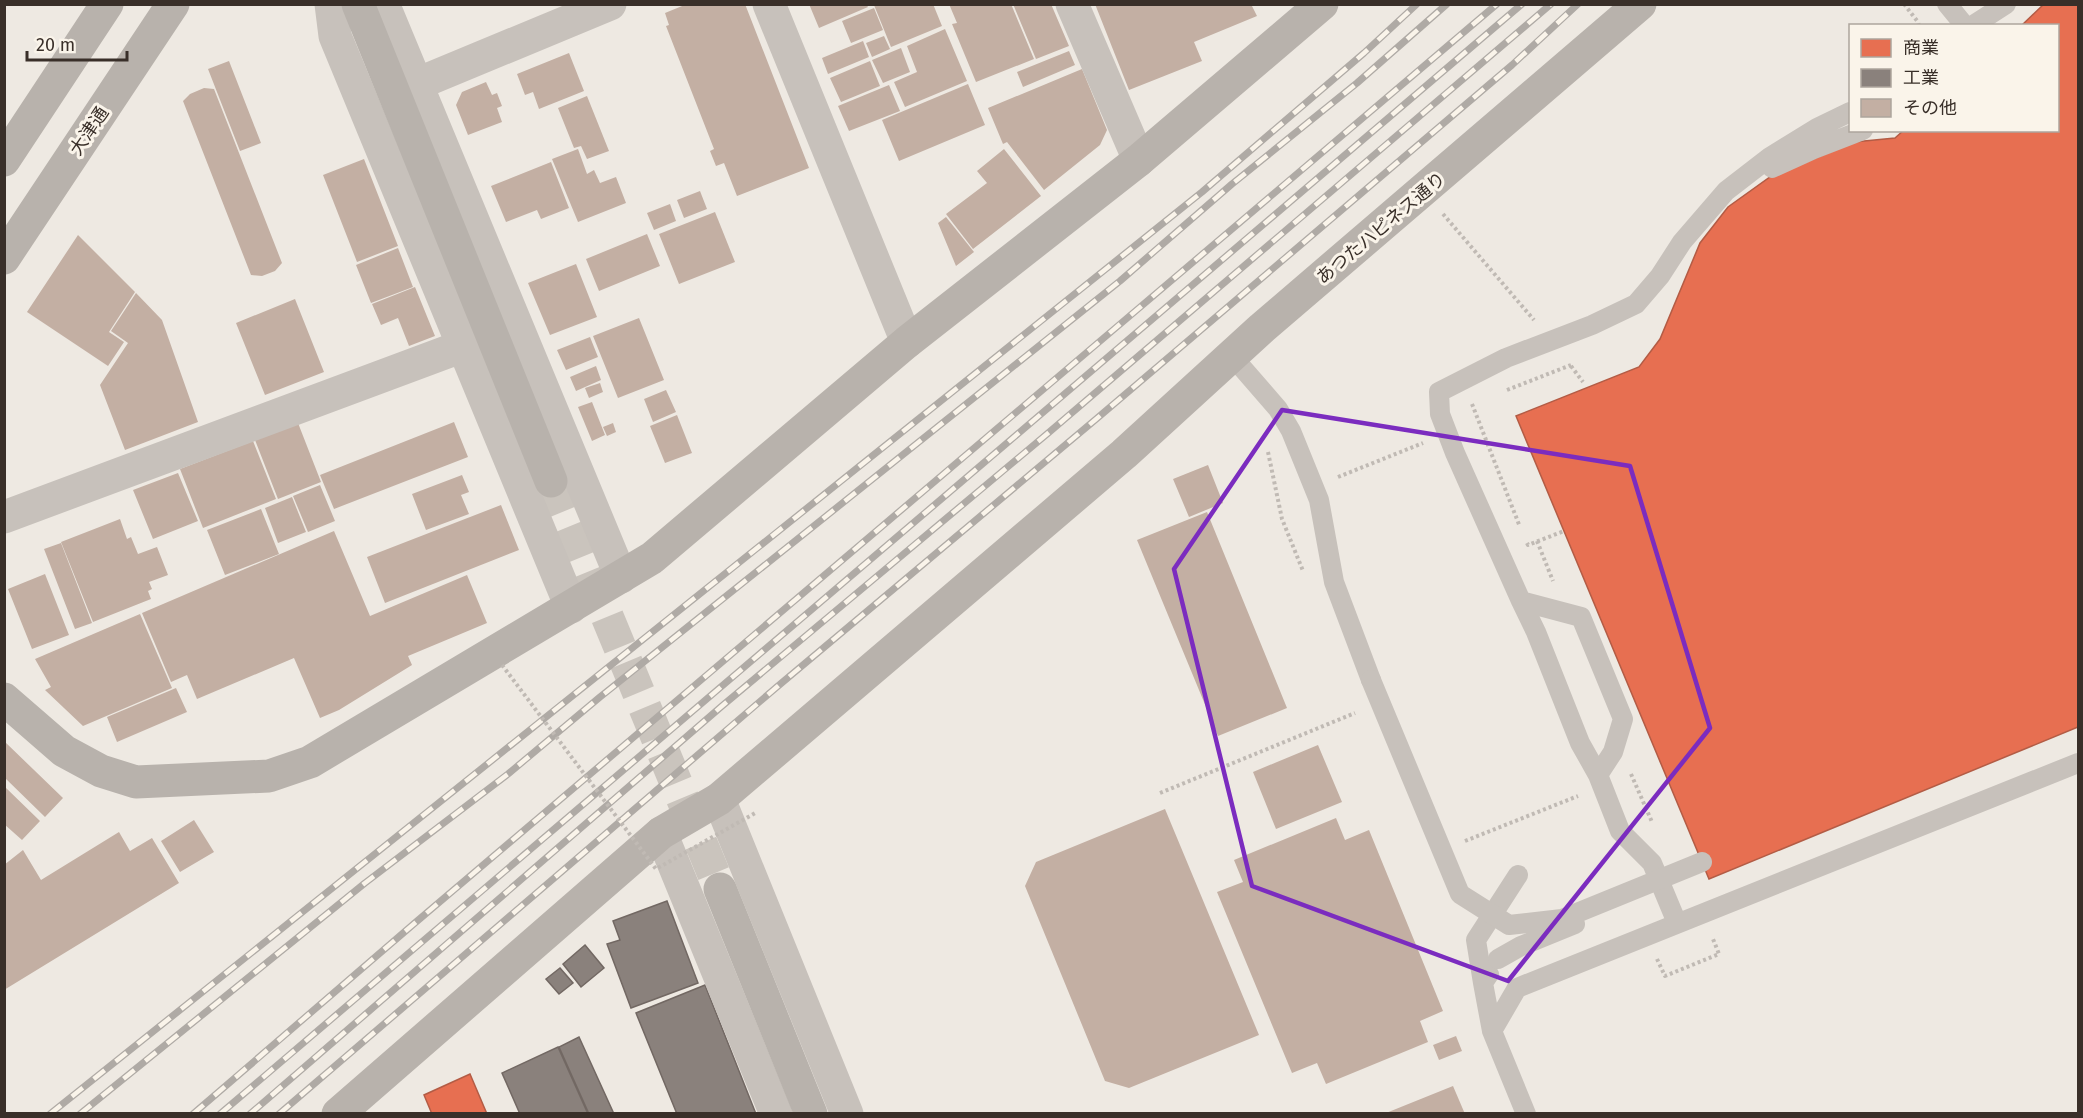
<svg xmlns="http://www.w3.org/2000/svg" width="2083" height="1118" font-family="'Fira Sans','Noto Sans JP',sans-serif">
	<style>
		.shops { fill: #e76f51; stroke: #b35c45; stroke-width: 1.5 }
		.industry { fill: #8a817c; stroke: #726863; stroke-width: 1.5 }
		.building { fill: #c3afa3 }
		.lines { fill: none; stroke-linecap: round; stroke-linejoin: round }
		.secondary-tunnel { stroke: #cac4bd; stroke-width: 33; stroke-dasharray: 33 16; stroke-linecap: butt }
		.path { stroke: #c0bab4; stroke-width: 4; stroke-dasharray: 3 3; stroke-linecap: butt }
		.lane { stroke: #c7c1bb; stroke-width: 20 }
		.street { stroke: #c7c1bb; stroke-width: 33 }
		.secondary { stroke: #b8b2ac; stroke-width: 33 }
		.rail-casing { stroke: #afaaa5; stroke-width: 7 }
		.rail { stroke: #faf4ea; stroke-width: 4.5; stroke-dasharray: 14; stroke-linecap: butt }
		.path-bridge { stroke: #c0bab4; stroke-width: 4; stroke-dasharray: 3 3; stroke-linecap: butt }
		.lane-bridge { stroke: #c7c1bb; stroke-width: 20 }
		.marked { fill: none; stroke: #7b2cbf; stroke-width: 4.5; stroke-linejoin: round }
		.labels { text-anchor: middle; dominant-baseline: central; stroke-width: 6; stroke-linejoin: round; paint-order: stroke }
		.street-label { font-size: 18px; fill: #392f29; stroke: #faf4ea }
	</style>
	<rect width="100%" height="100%" fill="#eee9e2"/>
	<path class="shops" d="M2044,4h34v723l-369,152 -193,-463 123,-49 21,-28 40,-96 28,-36 42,-30 84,-35 41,-4 9,-8h154v-104h-37z
		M470,1074l17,40h-55l-8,-19z"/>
	<path class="industry" d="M667,901l31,82 -67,25 -24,-64 13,-4 -7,-19z
		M585,945l19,23 -23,19 -18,-23z
		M560,968l13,15 -14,11 -13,-15z
		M705,985l51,129h-79l-41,-101z
		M579,1037l35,77h-25l-30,-67z
		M558,1047l30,67h-68l-18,-41z"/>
	<path class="building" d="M687,4h58l64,164 -72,28 -13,-33 -8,3 -6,-15 4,-2 -48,-123 3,-1 -4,-12z
		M809,4h57l2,3 -49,21z
		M933,4l9,22 -51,21 -17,-42z
		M949,4h62l23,55 -58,23 -24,-58 5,-1z
		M1013,4h38l18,42 -33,13z
		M1095,4h156l6,12 -63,26 8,19 -73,29z
		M874,8l9,22 -32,13 -9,-22z
		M945,29l22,52 -62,26 -11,-25 23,-10 -10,-26z
		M884,36l6,13 -18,8 -6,-14z
		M863,41l6,16 -41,17 -6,-16z
		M901,48l9,24 -27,11 -11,-23z
		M1069,51l6,14 -52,22 -6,-15z
		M569,53l15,38 -45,18 -6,-17 -8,3 -8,-21z
		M229,61l32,82 -21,8 -32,-82z
		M870,61l10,25 -39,16 -11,-24z
		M1082,69l25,61 -7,15 -56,45 -37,-48 -4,2 -15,-36z
		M486,82l6,13 5,-2 5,13 -5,2 5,14 -34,13 -12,-30 6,-13z
		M968,84l17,41 -86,36 -17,-41z
		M889,85l11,26 -51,20 -11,-25z
		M204,88l10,1 68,174 -7,8 -13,5 -11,-1 -68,-174 7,-7z
		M587,96l22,55 -22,8 -6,-13 -7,2 -16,-40z
		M578,149l9,25 7,-4 6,13 16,-6 10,26 -48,19 -26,-63z
		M1004,149l37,47 -68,53 -27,-35 41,-31 -10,-12z
		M364,159l34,87 -41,16 -34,-87z
		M551,162l18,46 -28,11 -4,-9 -31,12 -15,-36z
		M700,191l7,18 -23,9 -7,-18z
		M670,204l6,17 -22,9 -7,-17z
		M715,212l20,50 -56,22 -20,-50z
		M946,217l28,35 -18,14 -18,-43z
		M647,234l13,32 -61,25 -13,-32z
		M78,235l57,57 -26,40 15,10 -16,24 -81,-54z
		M398,248l15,39 -42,16 -15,-38z
		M576,264l21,53 -47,18 -22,-52z
		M415,287l20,49 -26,10 -11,-28 -17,7 -9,-21z
		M136,293l26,27 36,102 -73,28 -25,-65 28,-42 -17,-12z
		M295,299l29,73 -59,23 -29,-72z
		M639,318l25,62 -46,18 -25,-62z
		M590,337l8,20 -32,13 -9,-20z
		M596,366l5,14 -25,11 -6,-14z
		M600,383l3,9 -14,6 -4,-10z
		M666,390l10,22 -23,10 -9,-23z
		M592,402l13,33 -13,6 -14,-34z
		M677,415l15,38 -27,10 -15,-37z
		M454,422l14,35 -134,52 -14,-34z
		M298,423l23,59 -43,17 -23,-59z
		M613,423l3,9 -9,4 -4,-9z
		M253,441l23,58 -73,29 -23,-59z
		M1208,465l15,38 -34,14 -16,-38z
		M178,473l20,48 -45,18 -20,-49z
		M462,475l7,17 -8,3 8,19 -43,16 -14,-36z
		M320,485l15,36 -27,11 -15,-36z
		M292,497l14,35 -28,11 -13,-35z
		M501,505l18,45 -134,53 -18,-46z
		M261,509l18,45 -54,21 -18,-45z
		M1207,512l80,196 -69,28 -81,-196z
		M120,519l7,20 4,-2 7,17 19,-7 11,28 -19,7 3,7 -4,2 3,8 -58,23 -32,-80z
		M334,531l36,85 97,-41 20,48 -79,33 4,9 -73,45 -19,8 -26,-60 -97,41 -10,-24 -16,7 -29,-69z
		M61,543l31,80 -17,6 -31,-80z
		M45,574l24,61 -37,14 -24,-60z
		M140,614l32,74 -89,38 -38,-36 6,-3 -16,-28z
		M176,688l11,24 -70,30 -10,-25z
		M4,741l59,57 -18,19 -41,-40z
		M1318,745l24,57 -66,27 -23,-57z
		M4,786l36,35 -18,19 -18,-16z
		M1165,809l94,226 -130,53 -24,-7 -80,-195 11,-24z
		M1336,818l9,22 24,-10 74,181 -23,10 8,21 -102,42 -9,-21 -25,10 -75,-181 26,-10 -9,-22z
		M194,820l20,32 -34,20 -19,-31z
		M119,832l11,19 22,-13 27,45 -175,107v-125l19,-15 18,30z
		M1456,1036l6,15 -23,9 -6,-15z
		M1453,1086l12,28h-79v-1z"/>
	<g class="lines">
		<path class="secondary-tunnel" d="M551,481l169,408"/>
		<path class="path" d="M1904,4l14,18 1,4
			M1443,214l91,106
			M1571,366l12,16
			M1507,390l64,-25
			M1472,404l48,123
			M1268,452l14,67 21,52
			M1338,477l85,-34
			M1537,541l16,40
			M1527,543l1,2 36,-14
			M1631,774l21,48
			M1160,793l195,-80
			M1465,841l113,-45
			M1657,959l8,17 54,-22 -6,-15"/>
		<path class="lane" d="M1947,4l18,22
			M1972,26l34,-22
			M1772,168l42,-19 49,-19
			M1232,356l46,53 13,22 28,69 15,82 37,98
			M1521,601l60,16 42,102 -10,33 -15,23
			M1677,923l-25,-60 -32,-32 -22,-56 -18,-32 -44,-111 -15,-31 -66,-148 -15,-39 -1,-22 67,-34 86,-33 44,-21 24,-28 22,-34 44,-51 44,-34 47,-29 33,-16
			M1489,974l-6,9 9,48
			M1483,983l-7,-43 42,-65
			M1526,1114l-34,-83 25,-43 561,-225"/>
		<path class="street" d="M331,4l4,32 236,571
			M382,4l5,9 234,564
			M769,4l138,338
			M1072,4l67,156
			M417,84l193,-80
			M4,517l459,-171
			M719,799l128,315
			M661,833l115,281"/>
		<path class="secondary" d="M358,4l193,477
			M4,160l103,-156
			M4,258l169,-254
			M4,699l60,52 37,20 35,11 133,-6 41,-14 342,-204 255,-216 232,-182 183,-156
			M720,889l91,225
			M338,1114l323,-281 58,-34 405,-345 138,-126 378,-324"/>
		<defs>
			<path id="rail" d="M50,1114l1152,-922 162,-139 53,-49
				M80,1114l285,-231 143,-109 92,-77 520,-416 112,-97 125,-101 90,-79
				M193,1114l223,-192 1081,-918
				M220,1114l1302,-1110
				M250,1114l472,-408 325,-272 504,-430
				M279,1114l499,-428 317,-266 417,-355 66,-61"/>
		</defs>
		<use href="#rail" class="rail-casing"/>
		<use href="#rail" class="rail"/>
		<path class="path-bridge" d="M502,665l154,204 101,-57"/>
		<path class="lane-bridge" d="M1371,680l89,214 49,31 53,-6 140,-57
			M1498,959l23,-13 54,-22"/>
	</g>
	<path class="marked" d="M1282,410l348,56 80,262 -202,253 -256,-95 -78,-317z"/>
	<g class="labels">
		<g class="street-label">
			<text transform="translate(89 131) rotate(-56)">大津通</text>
			<text transform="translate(1381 228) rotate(-40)">あつたハピネス通り</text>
		</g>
	</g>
	<rect width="2083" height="1118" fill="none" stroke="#392f29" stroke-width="12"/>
	<rect x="1849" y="24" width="210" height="108" fill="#faf4ea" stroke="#ada59d" stroke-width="1.5"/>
	<rect x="1861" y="39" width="30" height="18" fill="#e76f51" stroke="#ada59d" stroke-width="1.5"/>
	<text x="1903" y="54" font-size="18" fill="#392f29">商業</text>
	<rect x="1861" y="69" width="30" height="18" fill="#8a817c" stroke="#ada59d" stroke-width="1.5"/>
	<text x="1903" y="84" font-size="18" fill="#392f29">工業</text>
	<rect x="1861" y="99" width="30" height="18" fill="#c3afa3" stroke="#ada59d" stroke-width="1.5"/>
	<text x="1903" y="114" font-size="18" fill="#392f29">その他</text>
	<path d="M27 51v9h100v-9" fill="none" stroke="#392f29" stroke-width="3"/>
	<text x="36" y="51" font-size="18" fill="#392f29" stroke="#faf4ea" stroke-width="4.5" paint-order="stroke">20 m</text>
</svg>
